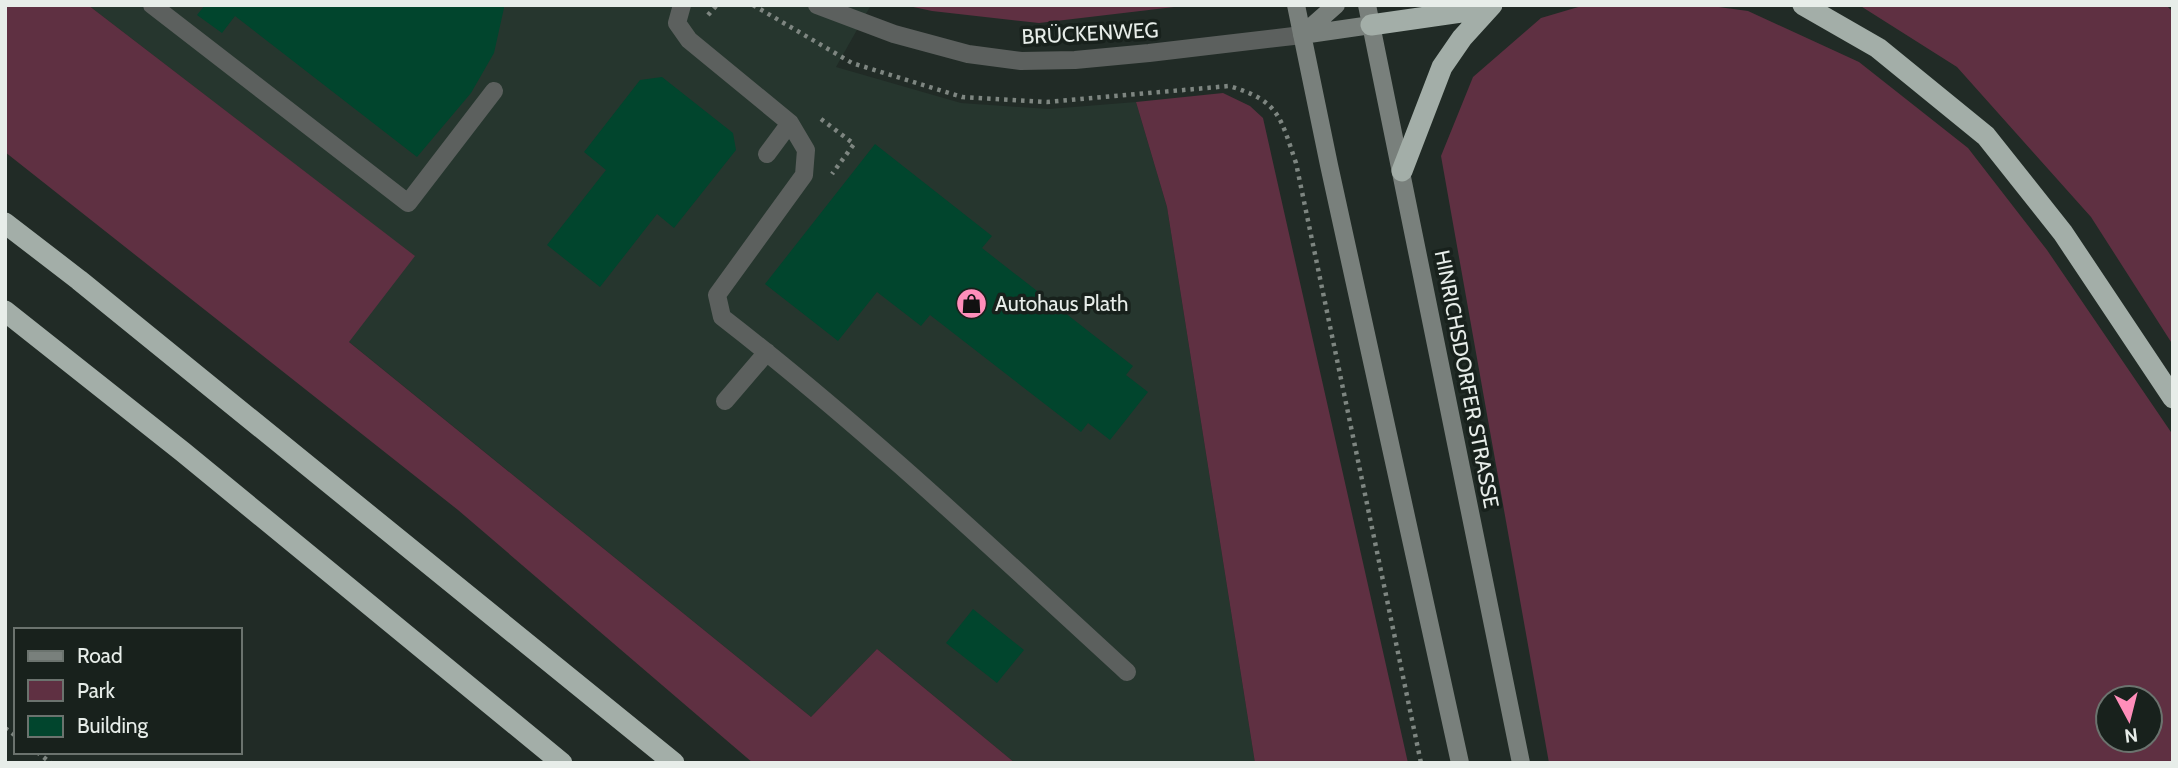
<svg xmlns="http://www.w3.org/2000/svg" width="2178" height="768" font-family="Cabin,sans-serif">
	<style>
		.built { fill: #26362e }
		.green { fill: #5f3042; fill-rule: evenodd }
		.building { fill: #01452d }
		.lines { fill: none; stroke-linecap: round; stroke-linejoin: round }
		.path { stroke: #7e8681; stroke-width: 4.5; stroke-dasharray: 3.5 5; stroke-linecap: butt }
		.lane { stroke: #5c605e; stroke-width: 18 }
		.street { stroke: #5c605e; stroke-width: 18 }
		.secondary { stroke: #79807c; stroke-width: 18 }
		.highway { stroke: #a3aea8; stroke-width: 21 }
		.labels { text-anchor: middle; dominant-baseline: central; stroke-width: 7; stroke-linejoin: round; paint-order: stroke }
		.street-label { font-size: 21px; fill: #e7ede9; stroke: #18211c }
		.poi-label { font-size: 21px; fill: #e7ede9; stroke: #18211c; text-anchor: start }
	</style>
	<rect width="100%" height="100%" fill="#212b26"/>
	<path class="built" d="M88,5h783l-35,62 125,36 88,6 87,-7 31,105 88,556h-240l-138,-114 -66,68 -463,-376 66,-85z"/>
	<path class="green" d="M5,5h83l327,251 -66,86 462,375 66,-68 138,114h-262l-295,-253 -453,-358z
		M904,5h287l-152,18 -107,-12z
		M1585,5h119l44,6 111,51 109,86 79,102 126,185v328h-624l-108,-607 32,-79 68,-59zM2150,698v42h-42v-42z
		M1859,5h307l7,7v333l-82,-128 -134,-150z
		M1223,93l27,13 13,12 145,645h-153l-88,-556 -31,-105z"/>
	<path class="building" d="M205,5h298l1,3 -10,45 -23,40 -54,64 -182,-141 -13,17 -25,-18z
		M662,77l71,56 3,17 -62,78 -17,-14 -57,73 -53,-42 59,-75 -22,-18 56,-72z
		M875,144l117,92 -10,12 151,118 -7,9 22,17 -38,48 -22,-17 -7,9 -151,-117 -9,11 -44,-34 -39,49 -73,-57z
		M973,609l51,41 -27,33 -51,-40z"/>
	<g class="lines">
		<path class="path" d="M753,5l99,58 110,34 85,5 182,-16c51,15 51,31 67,77l125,600
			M708,15l9,-10
			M821,119l33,25 -22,30
			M5,728l11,8
			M37,752l14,11"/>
		<path class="lane" d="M152,5l256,198 86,-112
			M682,5l-5,18 12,17 101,83 16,27 -2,25 -87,120 5,22c142,110 273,234 405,355
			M767,154l23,-31
			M725,401l42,-49"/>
		<path class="street" d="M817,5l77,29 74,20 53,7 54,-1 74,-7 153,-18"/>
		<path class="secondary" d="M1296,5l33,160 131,598
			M1367,5l154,758
			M1302,35l69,-10
			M1302,35l34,-30"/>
		<path class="highway" d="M1803,5l75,43 108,88 77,97 110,165
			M1371,25l118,-17
			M1402,171l40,-104 20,-29 30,-33
			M5,223l74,57 595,483
			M5,311l178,141 379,311"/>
	</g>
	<defs>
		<symbol id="shop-disc" viewBox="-11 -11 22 22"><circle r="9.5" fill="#ff8eba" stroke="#18211c"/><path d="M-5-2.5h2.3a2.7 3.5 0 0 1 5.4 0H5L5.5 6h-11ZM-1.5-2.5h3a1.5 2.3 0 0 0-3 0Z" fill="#111"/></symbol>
	</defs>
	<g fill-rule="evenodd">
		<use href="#shop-disc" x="954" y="286" width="35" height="35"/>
	</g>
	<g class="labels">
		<g class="street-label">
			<text transform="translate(1090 33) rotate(-3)">BRÜCKENWEG</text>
			<text transform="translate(1467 379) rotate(79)">HINRICHSDORFER STRASSE</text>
		</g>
		<g class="poi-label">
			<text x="995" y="303">Autohaus Plath</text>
		</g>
	</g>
	<rect width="2178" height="768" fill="none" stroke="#e7ede9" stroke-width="14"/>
	<rect x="14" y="628" width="228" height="126" fill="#18211c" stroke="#6b736e" stroke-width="2"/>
	<rect x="28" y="651" width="35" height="10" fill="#79807c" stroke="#6b736e" stroke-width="2"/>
	<text x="77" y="663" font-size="21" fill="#e7ede9">Road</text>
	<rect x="28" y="680" width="35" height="21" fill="#5f3042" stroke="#6b736e" stroke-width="2"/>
	<text x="77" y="698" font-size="21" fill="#e7ede9">Park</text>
	<rect x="28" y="716" width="35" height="21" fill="#01452d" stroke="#6b736e" stroke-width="2"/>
	<text x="77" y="733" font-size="21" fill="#e7ede9">Building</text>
	<g transform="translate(2129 719) rotate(173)"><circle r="33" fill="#18211c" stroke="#6b736e" stroke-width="2"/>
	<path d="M0-5L12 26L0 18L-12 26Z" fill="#ff8eba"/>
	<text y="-10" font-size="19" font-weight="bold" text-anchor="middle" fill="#e7ede9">N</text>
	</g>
</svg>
